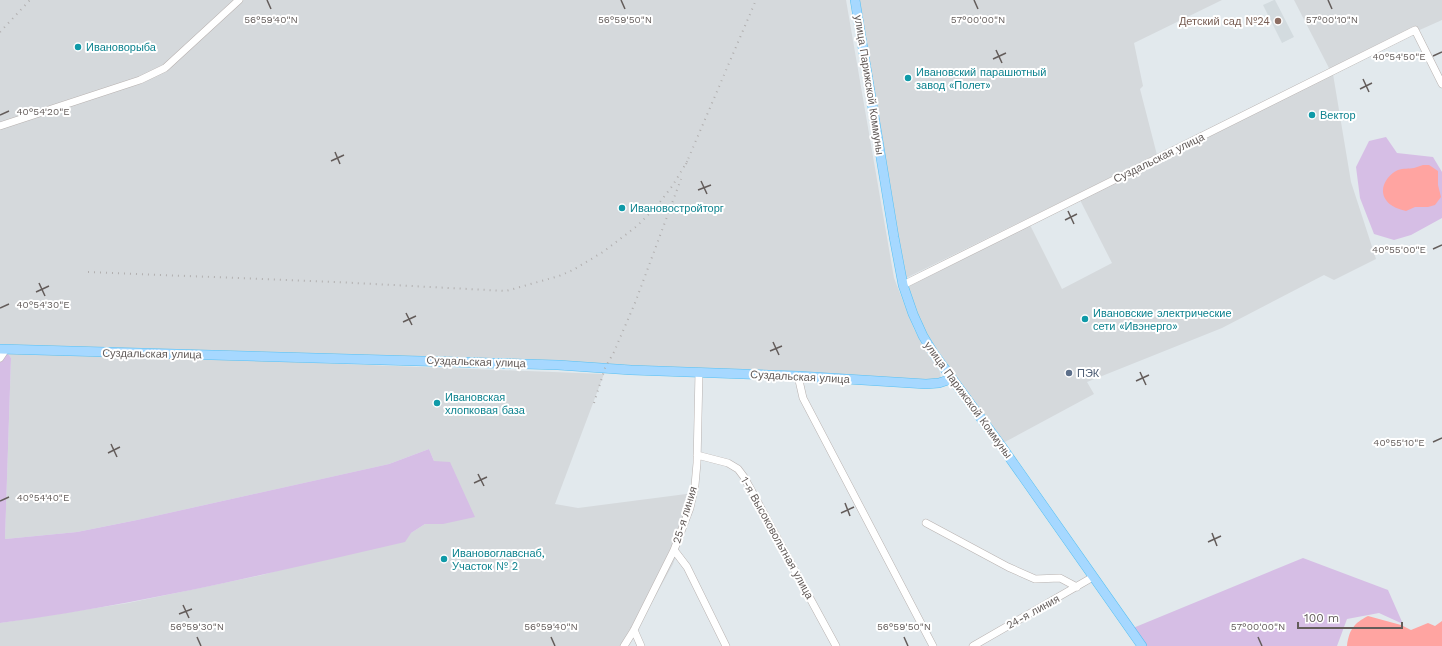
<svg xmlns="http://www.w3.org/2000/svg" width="1442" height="646" font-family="'Work Sans',sans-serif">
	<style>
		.industrial { fill: #d5d9dc }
		.education { fill: #d3dbdf }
		.green { fill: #d6bee5 }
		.water { fill: #ffa4a1 }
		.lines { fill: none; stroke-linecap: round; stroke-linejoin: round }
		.minor-casing { stroke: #b8b2b0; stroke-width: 8 }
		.major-casing { stroke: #57c0f2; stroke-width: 10 }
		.minor { stroke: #fff; stroke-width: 7 }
		.major { stroke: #a6d8ff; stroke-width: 9 }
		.rail { stroke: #b1afaf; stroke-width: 2; stroke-dasharray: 1 5; stroke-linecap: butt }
		.ticks { fill: none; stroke: #635c5a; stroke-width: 1.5 }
		.education-dot { fill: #8d6e63; stroke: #fff; stroke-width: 1.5 }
		.culture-dot { fill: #0f9aa8; stroke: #fff; stroke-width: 1.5 }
		.service-dot { fill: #5c6f8a; stroke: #fff; stroke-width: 1.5 }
		.labels { text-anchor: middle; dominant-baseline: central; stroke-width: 4; stroke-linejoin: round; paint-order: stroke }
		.education-label { font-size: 11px; fill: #785e54; stroke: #fff; text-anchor: end }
		.culture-label { font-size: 11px; fill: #0d838f; stroke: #fff; text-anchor: start }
		.street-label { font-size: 11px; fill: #635c5a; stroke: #fff }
		.service-label { font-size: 11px; fill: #4e5e75; stroke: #fff; text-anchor: start }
		.ticks-label { font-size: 10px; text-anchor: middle; fill: #635c5a; stroke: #fff; stroke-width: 4; stroke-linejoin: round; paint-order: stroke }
	</style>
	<rect width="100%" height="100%" fill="#e2e9ed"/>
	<path class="industrial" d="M0,0h846l48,278 20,51 10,18 15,21 2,10 -2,3 -190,-6 -749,-30z
		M857,0h365l-88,43 9,43 -3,3 17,66 -251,123 -9,-42z
		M1294,0h148v20l-112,50z
		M1333,74l18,108 25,77 -42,21 -10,-5 -102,53 -135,54 7,12 -91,49 -74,-105 -11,-21 -11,-31 123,-61 32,64 50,-26 -32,-63z
		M6,351l598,23 -49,130 23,4 116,-15 -1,16 -20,55 -45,82h-628v-23l128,-20 134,-28 149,-42 14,-9h18l-9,-63 -5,-12 -40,15 -252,56 -60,12 -72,7 6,-181z"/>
	<path class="education" d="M1274,0h1l19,37 -12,6 -19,-38z"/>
	<path class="green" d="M1386,137l11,16 36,4 9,15v46l-31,17 -17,5 -20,-6 -14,-36 -4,-31 13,-26z
		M6,351l5,7 -6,181 72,-7 60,-12 252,-56 40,-15 5,12 16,1 25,55 -32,7h-18l-14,9 -6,9c-135,31 -268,63 -405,81v-263z
		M1303,558l85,32 15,34 -24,-11 -32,6 -10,27h-191l-13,-18z"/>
	<path class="water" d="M1423,165h6l9,6v14l3,12 -6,8 -7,2h-13l-9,4c-7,-2 -15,-4 -20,-11 -8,-11 1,-25 12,-30 5,-2 11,-1 16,-2 3,-1 6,-2 9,-3z
		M1368,616l33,9 10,5 17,-7 7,3 7,-5v25h-95c2,-16 7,-23 21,-30z"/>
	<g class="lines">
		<defs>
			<path id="minor" d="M0,126l140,-46 25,-12 74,-68
				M903,285l512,-255 27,54
				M0,358l6,-9
				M798,376l5,22 130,248
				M697,455l31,8 10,6 6,8 92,169
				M926,523l82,44 27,12 25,-1 17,9
				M674,550l13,17 39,79
				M634,630l7,16
				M624,646l10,-16 40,-80 16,-42 5,-23 2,-22 2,-91
				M973,646l120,-69"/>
			<path id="major" d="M855,0l39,237 9,48 10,29 10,22 11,18 68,93 140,199
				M0,349l558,16 73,5 167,6 128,8 13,-1 12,-4"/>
		</defs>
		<use href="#minor" class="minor-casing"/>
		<use href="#major" class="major-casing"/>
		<use href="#minor" class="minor"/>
		<use href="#major" class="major"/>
		<path class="rail" d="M0,32l30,-32
			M686,164l70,-164
			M88,272l248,10 170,9 53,-15 14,-6 30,-18 34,-26 19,-19 17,-22 15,-25
			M594,403l11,-35 9,-16 21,-49 46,-124"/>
	</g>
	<path class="ticks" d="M267,0l4,9M621,0l4,9M974,0l4,9M1328,0l4,9M996,50l6,13M1433,56l9,-4M993,59l13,-6M1363,79l6,13M1360,89l12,-6M0,115l9,-4M335,152l5,12M331,161l13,-6M701,181l6,13M698,190l13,-5M1068,211l6,13M1065,220l12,-6M1433,249l9,-4M39,283l6,13M36,292l13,-6M0,308l9,-4M406,313l6,12M403,322l13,-6M773,342l6,13M770,351l12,-5M1140,372l6,13M1136,381l13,-6M1433,442l9,-4M111,444l6,13M108,453l12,-6M478,474l6,12M474,483l13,-6M0,501l9,-4M845,503l5,13M841,513l13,-6M1212,533l5,13M1208,542l13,-6M183,605l6,13M179,614l13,-5M197,637l4,9M551,637l4,9M904,637l4,9M1258,637l4,9"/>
	<circle class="education-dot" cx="1278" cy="21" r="4"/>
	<g class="culture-dot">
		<circle cx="78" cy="47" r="4"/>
		<circle cx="908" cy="78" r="4"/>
		<circle cx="1312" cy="115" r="4"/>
		<circle cx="622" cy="208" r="4"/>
		<circle cx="1085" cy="319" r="4"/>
		<circle cx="437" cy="403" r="4"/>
		<circle cx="444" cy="559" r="4"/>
	</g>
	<circle class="service-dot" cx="1069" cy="373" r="4"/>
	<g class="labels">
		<g class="education-label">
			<text x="1270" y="21">Детский сад №24</text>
		</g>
		<g class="culture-label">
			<text x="86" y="47">Ивановорыба</text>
			<text x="916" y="72">Ивановский парашютный<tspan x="916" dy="13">завод «Полет»</tspan></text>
			<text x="1320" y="115">Вектор</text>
			<text x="630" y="208">Ивановостройторг</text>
			<text x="1093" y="313">Ивановские электрические<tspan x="1093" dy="13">сети «Ивэнерго»</tspan></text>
			<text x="445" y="397">Ивановская<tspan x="445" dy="13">хлопковая база</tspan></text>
			<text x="452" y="553">Ивановоглавснаб,<tspan x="452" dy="13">Участок № 2</tspan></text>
		</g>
		<g class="street-label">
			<text transform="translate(869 85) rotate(81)">улица Парижской Коммуны</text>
			<text transform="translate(1159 158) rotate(-26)">Суздальская улица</text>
			<text transform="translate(152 354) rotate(1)">Суздальская улица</text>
			<text transform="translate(476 362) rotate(2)">Суздальская улица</text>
			<text transform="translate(800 377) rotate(3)">Суздальская улица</text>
			<text transform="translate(968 400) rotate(54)">улица Парижской Коммуны</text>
			<text transform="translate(685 515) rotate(-73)">25-я линия</text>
			<text transform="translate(777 538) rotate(61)">1-я Высоковольтная улица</text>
			<text transform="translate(1033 612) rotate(-29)">24-я линия</text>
		</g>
		<g class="service-label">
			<text x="1077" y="373">ПЭК</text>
		</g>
	</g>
	<g class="ticks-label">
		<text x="271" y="23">56°59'40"N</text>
		<text x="625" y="23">56°59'50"N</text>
		<text x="978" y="23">57°00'00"N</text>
		<text x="1332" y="23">57°00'10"N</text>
		<text x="1399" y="60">40°54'50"E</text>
		<text x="43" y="115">40°54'20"E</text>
		<text x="1399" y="253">40°55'00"E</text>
		<text x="43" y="308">40°54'30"E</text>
		<text x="1399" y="446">40°55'10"E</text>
		<text x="43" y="501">40°54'40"E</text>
		<text x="197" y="630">56°59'30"N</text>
		<text x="551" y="630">56°59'40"N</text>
		<text x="904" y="630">56°59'50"N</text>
		<text x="1258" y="630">57°00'00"N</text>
	</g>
	<path d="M1298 622v6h104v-6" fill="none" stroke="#635c5a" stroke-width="2"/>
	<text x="1304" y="622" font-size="12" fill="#635c5a" stroke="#ffffff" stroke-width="3" paint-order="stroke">100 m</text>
</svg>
